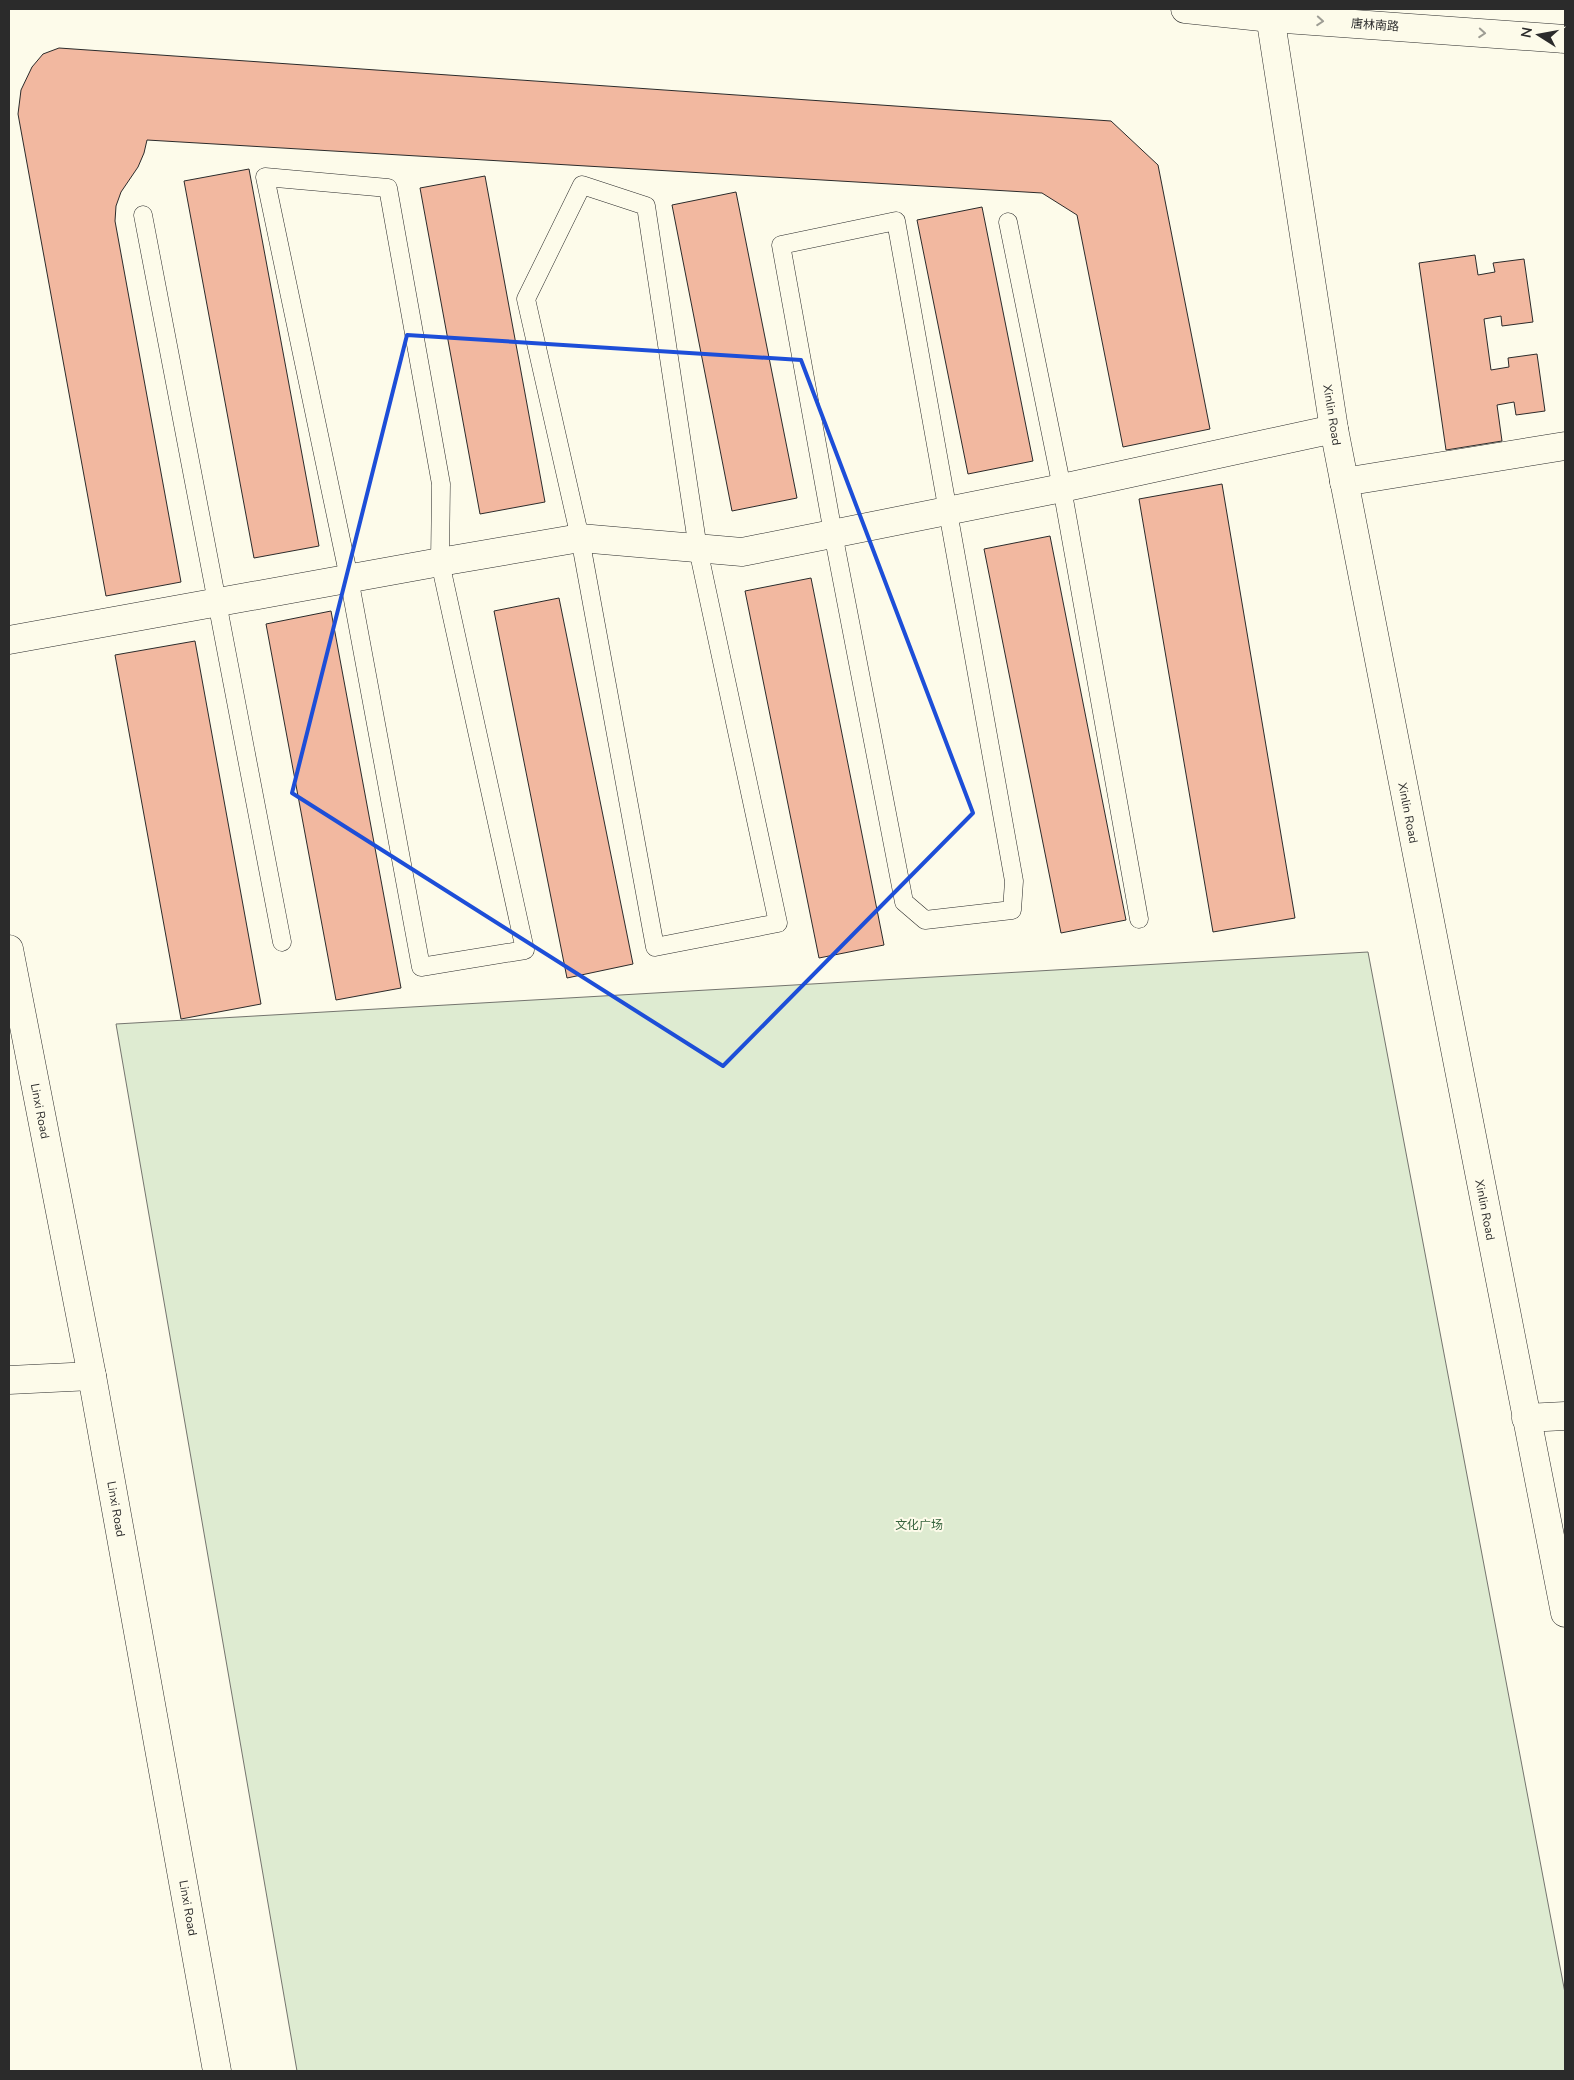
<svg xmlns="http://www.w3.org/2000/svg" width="1574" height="2080" font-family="'Nunito Sans','Noto Sans SC',sans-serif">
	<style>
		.green { fill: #deebd1; stroke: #74746e }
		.building { fill: #f2b8a0; stroke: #2b2b2b }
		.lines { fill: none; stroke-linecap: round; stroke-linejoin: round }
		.service-casing { stroke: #2b2b2b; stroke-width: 19 }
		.minor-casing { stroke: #2b2b2b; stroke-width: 29 }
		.tertiary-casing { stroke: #2b2b2b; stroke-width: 29 }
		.secondary-casing { stroke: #2b2b2b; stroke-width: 29 }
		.service { stroke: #fdfbea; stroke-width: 18 }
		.minor { stroke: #fdfbea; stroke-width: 28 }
		.tertiary { stroke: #fdfbea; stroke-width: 28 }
		.secondary { stroke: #fdfbea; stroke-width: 28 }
		.oneway { stroke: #9e9d94 }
		.marked { fill: none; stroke: #1d4ed8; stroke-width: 4; stroke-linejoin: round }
		.labels { text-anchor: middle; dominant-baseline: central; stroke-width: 4; stroke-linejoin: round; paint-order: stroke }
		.street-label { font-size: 12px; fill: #2b2b2b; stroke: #fdfbea }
		.park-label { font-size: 12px; fill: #34623c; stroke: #fdfbea }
	</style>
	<rect width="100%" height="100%" fill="#fdfbea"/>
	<path class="green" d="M1368,952l197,1041v78h-1268l-181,-1047z"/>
	<path class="building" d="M59,48l1052,73 47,44 52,264 -87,18 -46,-232 -35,-22 -895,-53 -3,13 -6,14 -17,25 -5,14 -1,15 66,361 -75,14 -88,-482 3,-24 11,-23 11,-13z
		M249,169l70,377 -65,12 -70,-377z
		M485,176l60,326 -65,12 -60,-326z
		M736,192l61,306 -65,13 -60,-306z
		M982,207l51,254 -65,13 -51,-254z
		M1475,255l3,20 17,-3 -2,-9 31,-4 9,63 -31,4 -1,-10 -17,3 7,51 18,-3 -1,-9 29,-4 8,57 -29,4 -2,-13 -17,3 5,36 -56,9 -27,-187z
		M1222,484l73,434 -82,14 -74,-433z
		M1050,536l76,384 -65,13 -77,-384z
		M811,578l73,367 -65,13 -74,-367z
		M559,598l74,366 -66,14 -73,-367z
		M331,611l70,377 -65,12 -70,-376z
		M195,641l66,363 -80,15 -66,-364z"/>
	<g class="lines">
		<defs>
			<path id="service" d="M265,177l123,11 53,296 -1,78 85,388 -104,17 -72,-389z
				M582,185l64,21 52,343 80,374 -123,24 -75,-409 -54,-239z
				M143,215l139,727
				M896,221l118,660 -2,29 -87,10 -21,-18 -71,-369 -52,-288z
				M1008,222l54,266 77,431"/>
			<path id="minor" d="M1344,482l221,-36
				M9,640l431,-78 140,-24 162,14 320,-64 272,-59
				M9,1380l83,-4
				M1526,1418l39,-2"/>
			<path id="tertiary" d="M1269,9l65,420 231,1184"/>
			<path id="secondary" d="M1185,9l86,9 294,21
				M9,949l83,427 125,695"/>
		</defs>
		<use href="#service" class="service-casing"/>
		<use href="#minor" class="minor-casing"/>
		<use href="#tertiary" class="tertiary-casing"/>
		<use href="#secondary" class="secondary-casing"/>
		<use href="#service" class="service"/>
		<use href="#minor" class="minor"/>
		<use href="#tertiary" class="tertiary"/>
		<use href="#secondary" class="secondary"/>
	</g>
	<defs><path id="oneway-chevron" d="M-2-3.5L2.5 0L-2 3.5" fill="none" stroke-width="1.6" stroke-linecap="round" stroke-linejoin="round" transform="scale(1.25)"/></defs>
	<g class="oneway">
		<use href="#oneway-chevron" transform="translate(1320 21) rotate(4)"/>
		<use href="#oneway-chevron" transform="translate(1482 33) rotate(4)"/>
	</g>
	<path class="marked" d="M407,335l394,25 172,453 -250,253 -431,-273z"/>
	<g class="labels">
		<g class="street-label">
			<text transform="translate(1375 25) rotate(4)">唐林南路</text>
			<text transform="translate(1332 415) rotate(81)">Xinlin Road</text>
			<text transform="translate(1408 813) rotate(79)">Xinlin Road</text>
			<text transform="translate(40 1111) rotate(79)">Linxi Road</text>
			<text transform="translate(1485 1210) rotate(79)">Xinlin Road</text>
			<text transform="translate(116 1509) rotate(80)">Linxi Road</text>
			<text transform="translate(188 1908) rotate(80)">Linxi Road</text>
		</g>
		<g class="park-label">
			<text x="919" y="1525">文化广场</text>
		</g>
	</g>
	<rect width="1574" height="2080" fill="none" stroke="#2b2b2b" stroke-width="20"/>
	<g transform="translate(1539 35) rotate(281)" stroke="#fdfbea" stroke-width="4" paint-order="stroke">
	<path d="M0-4L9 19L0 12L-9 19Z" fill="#2b2b2b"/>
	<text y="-8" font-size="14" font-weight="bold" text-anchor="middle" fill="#2b2b2b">N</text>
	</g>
</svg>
